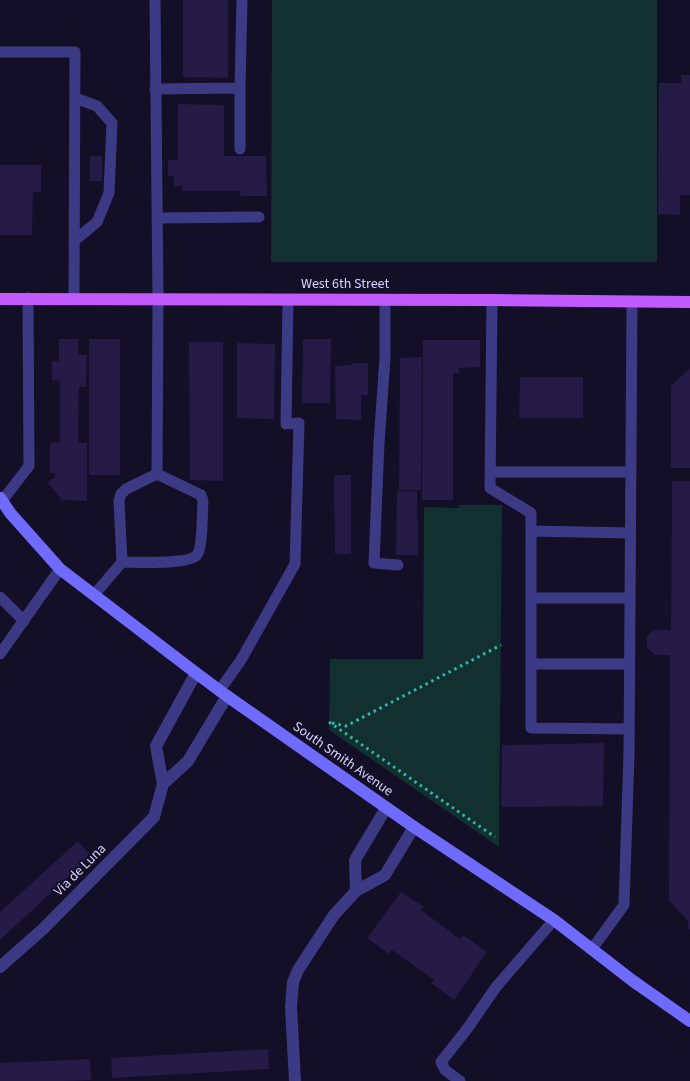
<svg xmlns="http://www.w3.org/2000/svg" width="690" height="1081" font-family="'Source Sans 3',sans-serif">
	<style>
		.green { fill: #12302f }
		.building { fill: #241b47 }
		.lines { fill: none; stroke-linecap: round; stroke-linejoin: round }
		.path { stroke: #2fb8b0; stroke-width: 3; stroke-dasharray: 2.5 4; stroke-linecap: butt }
		.service { stroke: #3d3a85; stroke-width: 11 }
		.minor { stroke: #3d3a85; stroke-width: 12 }
		.secondary { stroke: #6f6bff; stroke-width: 12 }
		.primary { stroke: #c25bff; stroke-width: 12 }
		.labels { text-anchor: middle; dominant-baseline: central; stroke-width: 4; stroke-linejoin: round; paint-order: stroke }
		.street-label { font-size: 14px; fill: #d9d4ff; stroke: #130f26 }
	</style>
	<rect width="100%" height="100%" fill="#130f26"/>
	<path class="green" d="M272,0h385v262h-386z
		M459,505h43l-3,342 -170,-117 1,-71h93l1,-152 35,1z"/>
	<path class="building" d="M183,0h45v78l-45,-1z
		M681,75h9v120h-10v20l-22,-1 1,-131h22z
		M178,104l46,1v51h42l1,40h-27l1,-5h-59v-5h-8v-10h-6v-16h10z
		M90,156h12v25h-12z
		M0,165h41v27h-8l-1,43h-32z
		M59,339h19v15l9,1 -1,32h-7l-1,55 9,1v58l-25,-1 -14,-17 7,-6v-4h-5v-31l10,1v-62l-8,-1v-19h7z
		M89,339h31v136h-31z
		M303,339h28l-1,64h-28z
		M423,340h57v27l-21,1v5h-6v127h-31z
		M189,342h34v139l-33,-1z
		M237,343l38,1 -1,75 -37,-1z
		M422,357l-1,133h-22l1,-132z
		M353,363h15v32h-7v25l-25,-1 -1,-53 18,-1z
		M690,368v100h-19v-82z
		M520,377h63v41h-64z
		M334,475h17v79h-16z
		M672,481h18v448h-2v-8l-19,-21 1,-245h-15l-8,-7v-12l7,-6h17z
		M397,491h20l1,64h-22z
		M604,743l-1,63 -102,1 1,-62z
		M78,841l13,15 -91,84v-28z
		M401,892l23,15 -3,3 39,29 3,-4 24,17 -33,48 -23,-17 3,-3 -42,-30 -3,4 -22,-16z
		M268,1049l1,20 -157,9 -1,-20z
		M90,1059l1,21 -27,1h-64v-18z"/>
	<g class="lines">
		<path class="path" d="M329,722l166,115
			M332,723l14,3 155,-81"/>
		<path class="service" d="M0,52h75l-1,246
			M240,88v61
			M155,89l85,-1 2,-88
			M157,218l102,-1
			M74,241l23,-19 12,-29 3,-70 -15,-17 -22,-8
			M385,300v58l-6,85 -5,120 24,2
			M492,300l-2,188 41,25v215l98,1
			M491,472h140
			M2,501l27,-35 -1,-168
			M531,531l99,2
			M122,562c14,0 66,3 75,-7 6,-7 5,-44 6,-54l-2,-6 -44,-21
			M94,595l28,-33 -3,-61 2,-7 5,-5 31,-15 1,-175 -3,-299
			M0,597l24,24
			M531,598h99
			M0,654l60,-85
			M531,664h98
			M219,691l22,-31 54,-96 4,-141 -13,1 2,-125
			M592,949l32,-44 5,-151 3,-452
			M460,1081l-15,-11 -4,-8 26,-33 29,-42 58,-67"/>
		<path class="minor" d="M163,784l25,-23 39,-65
			M356,891l-1,-31 31,-52
			M0,967l43,-38 111,-112 9,-33 -7,-38 40,-73
			M295,1081l-4,-74 2,-25 5,-12 36,-55 22,-24 29,-16 29,-48"/>
		<path class="secondary" d="M0,498l11,16 49,55 136,104 31,23 187,131 140,93 79,61 57,40"/>
		<path class="primary" d="M0,299l492,1 198,2"/>
	</g>
	<g class="labels">
		<g class="street-label">
			<text x="345" y="284">West 6th Street</text>
			<text transform="translate(343 759) rotate(35)">South Smith Avenue</text>
			<text transform="translate(80 870) rotate(-45)">Via de Luna</text>
		</g>
	</g>
</svg>
